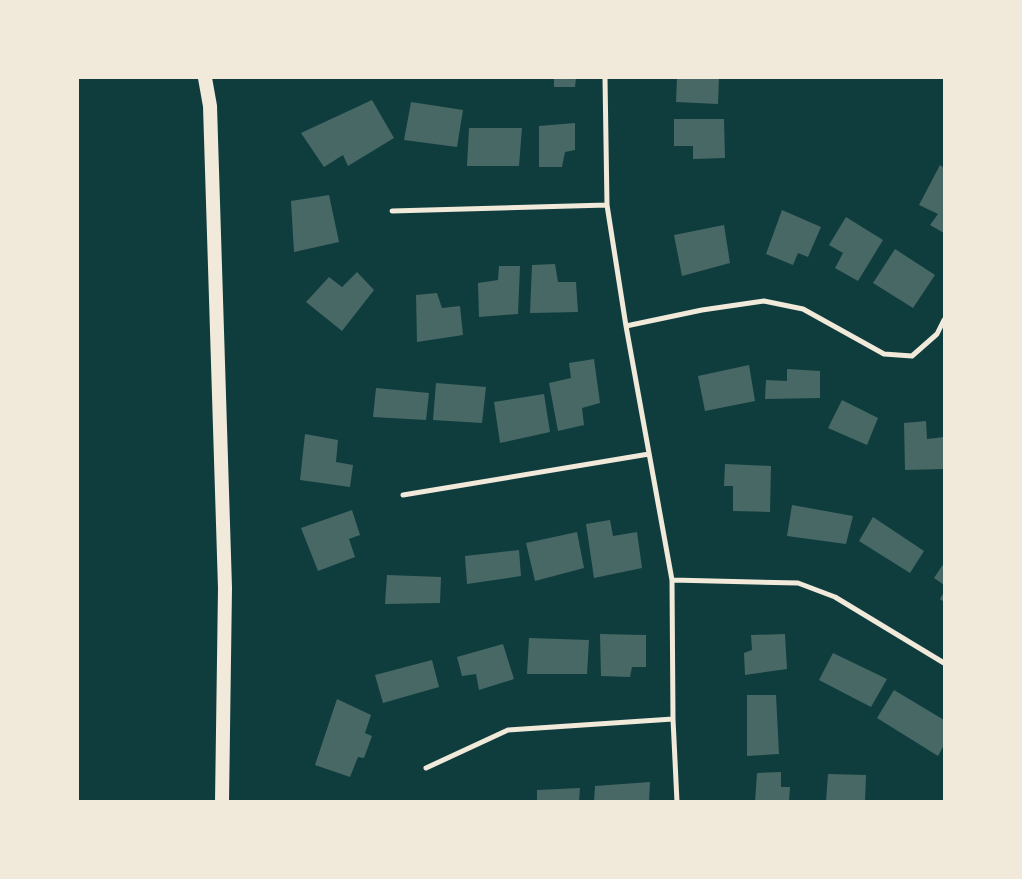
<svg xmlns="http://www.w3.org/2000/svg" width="1022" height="879" font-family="Cabin,sans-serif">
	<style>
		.building { fill: #486865 }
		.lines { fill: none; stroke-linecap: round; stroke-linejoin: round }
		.minor { stroke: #f1e9da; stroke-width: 5 }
		.trunk { stroke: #f1e9da; stroke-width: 14 }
	</style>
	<rect width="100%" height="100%" fill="#0f3d3e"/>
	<path class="building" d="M554,78h22l-1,9h-21z
		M677,78h42l-1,26 -42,-2z
		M372,100l22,38 -46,28 -5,-11 -19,12 -23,-34z
		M411,102l52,8 -6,37 -53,-7z
		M674,119h50l1,39 -32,1v-13h-19z
		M575,123v27l-10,2 -3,15h-23v-41z
		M469,128h53l-3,38h-52z
		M940,165l4,3v65l-14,-8 8,-11 -19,-9z
		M329,195l10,47 -45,10 -3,-51z
		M782,210l39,17 -13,30 -10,-4 -5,12 -27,-11z
		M846,217l37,23 -25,41 -23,-13 8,-15 -14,-8z
		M724,225l6,38 -48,13 -8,-41z
		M895,249l40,26 -22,33 -40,-25z
		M555,264l3,18h18l2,30 -48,1 2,-48z
		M499,266h21l-2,48 -39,3 -1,-34 20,-3z
		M357,272l17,18 -32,41 -36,-29 23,-25 13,10z
		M437,293l5,15 18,-2 3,29 -46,7 -1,-47z
		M594,359l6,44 -18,5 2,17 -26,6 -9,-48 22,-5 -2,-15z
		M749,365l6,36 -50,10 -7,-35z
		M787,369l33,2v27l-55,1 1,-19 21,1z
		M436,383l50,4 -4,36 -49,-3z
		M376,388l53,5 -3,27 -53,-3z
		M544,394l6,38 -50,11 -6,-41z
		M842,400l36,18 -11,27 -39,-17z
		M926,421l1,18 17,-2v32l-39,1 -1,-47z
		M305,434l33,6 -2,22 17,3 -3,22 -50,-7z
		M725,464l46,2 -1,46 -37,-1v-25h-9z
		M792,505l61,11 -7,28 -59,-8z
		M352,510l8,25 -11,4 6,18 -37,14 -17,-43z
		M873,517l51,34 -14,22 -51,-32z
		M610,520l3,16 24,-4 5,36 -48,10 -8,-54z
		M577,532l7,36 -49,13 -9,-38z
		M519,550l2,26 -54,8 -2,-28z
		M944,563v22l-10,-7z
		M387,575l54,2 -1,26 -55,1z
		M944,592v10l-4,-3z
		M600,634l46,1v32h-14l-2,10 -29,-1z
		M785,634l2,35 -42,6 -1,-22 8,-3 -1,-15z
		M529,638l60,2 -2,34h-60z
		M503,644l11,35 -35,11 -3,-16 -14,2 -5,-19z
		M833,653l54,26 -16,28 -52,-27z
		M432,660l7,27 -56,16 -8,-28z
		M894,690l50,30v25l-6,11 -61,-38z
		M747,695h29l3,59 -32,2z
		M337,699l34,16 -6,18 7,3 -8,22 -6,-1 -8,20 -35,-12z
		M781,772v15h9l-1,15h-34l2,-29z
		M828,774l38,1 -1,27h-39z
		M650,782l-1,20h-55l1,-16z
		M580,788l-1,14h-42v-12z"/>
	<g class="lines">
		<path class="minor" d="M605,78l2,127 19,121 46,254 1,139 4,83
			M392,211l215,-6
			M626,326l76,-16 62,-9 39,8 81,45 28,2 25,-22 7,-14
			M403,495l246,-41
			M672,580l126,3 37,14 109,66
			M426,768l82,-38 165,-11"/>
		<path class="trunk" d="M205,78l5,28 15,482 -3,214"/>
	</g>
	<rect width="1022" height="879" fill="none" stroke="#f1e9da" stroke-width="158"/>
</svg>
